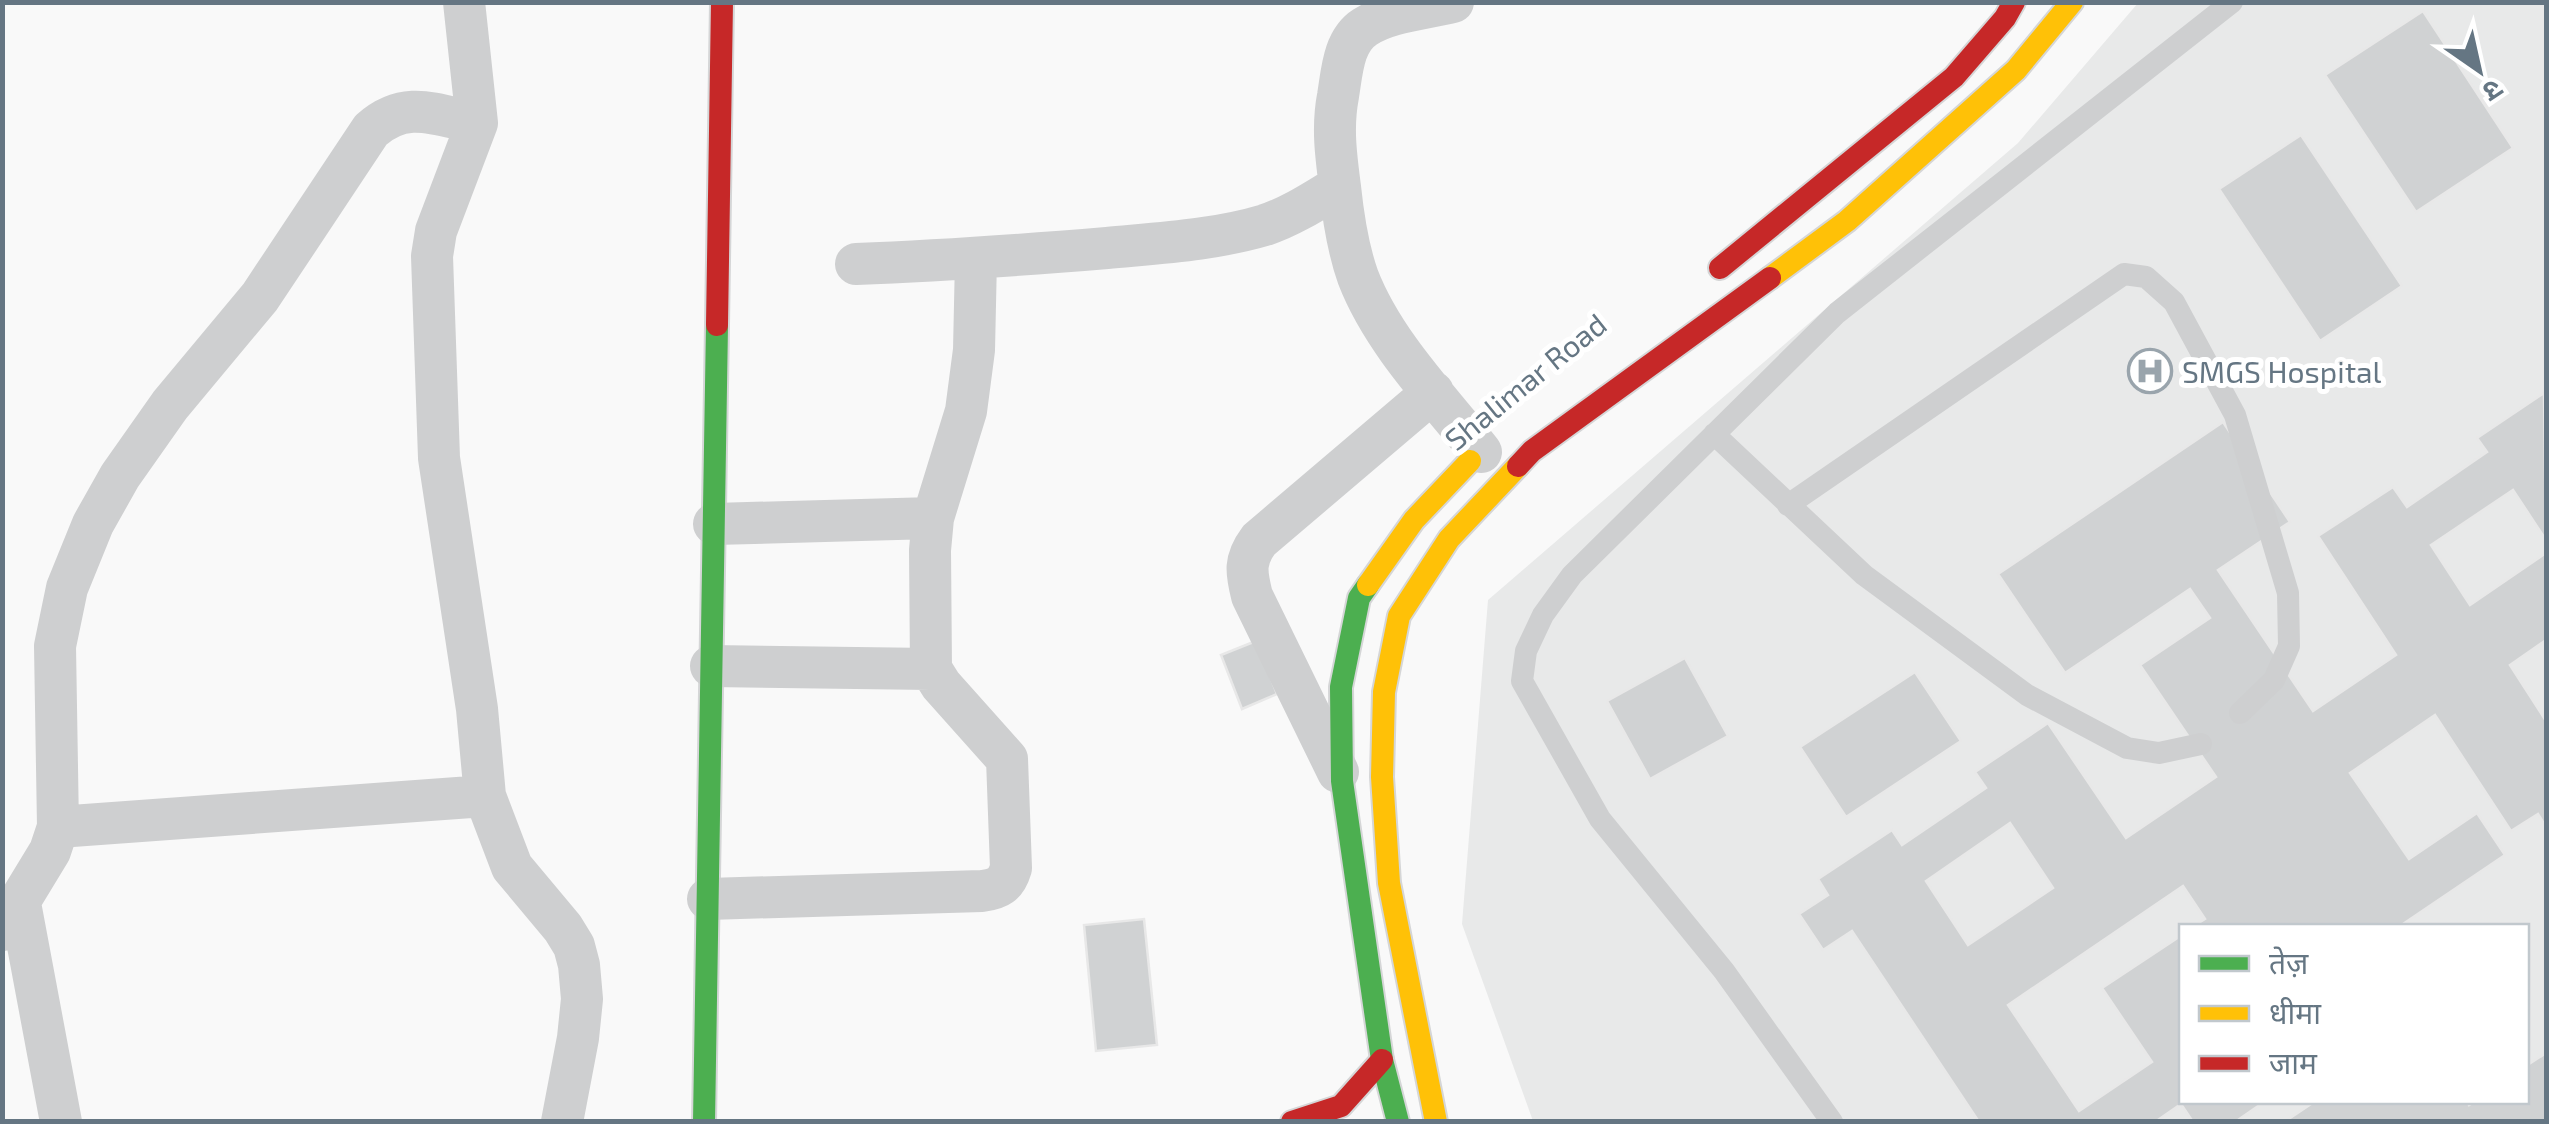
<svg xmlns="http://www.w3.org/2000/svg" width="2549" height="1124" font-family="'Exo 2','Noto Sans Devanagari',sans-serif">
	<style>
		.built { fill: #e8e9e9; fill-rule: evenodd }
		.building { fill: #d0d2d3; stroke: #e8e8e8; stroke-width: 2.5; fill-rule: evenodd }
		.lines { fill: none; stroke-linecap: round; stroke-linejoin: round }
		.fast-casing { stroke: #d5d6d7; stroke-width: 26 }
		.slow-casing { stroke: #d5d6d7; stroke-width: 26 }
		.jam-casing { stroke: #d5d6d7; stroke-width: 26 }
		.lane { stroke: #cecfd0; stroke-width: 22 }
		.street { stroke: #cecfd0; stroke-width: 42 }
		.fast { stroke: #4caf50; stroke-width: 22 }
		.slow { stroke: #ffc107; stroke-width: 22 }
		.jam { stroke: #c62828; stroke-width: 22 }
		.labels { text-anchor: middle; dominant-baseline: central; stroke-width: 10; stroke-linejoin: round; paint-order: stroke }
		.poi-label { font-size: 30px; fill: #657683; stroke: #fff; text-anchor: start }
		.street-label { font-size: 30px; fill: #657683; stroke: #fff }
	</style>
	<rect width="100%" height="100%" fill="#f9f9f9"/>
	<path class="built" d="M2138,3h408v1118h-1013l-71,-197 26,-324 530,-457zM2182,926h344v176h-344z"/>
	<path class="building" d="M2423,11l90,137 -97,64 -91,-137z
		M2301,135l101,151 -82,55 -101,-152z
		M2544,393l2,147 -33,-50 -82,55 39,60 76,-52v87l-36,25 36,56v106l-8,-13 -27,17 -76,-116 -85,58 59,86 68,-46 28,42 -105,71h-206l11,-7 -22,-33 -175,119 71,106 73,-49 -50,-74 80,-53v167h82l-29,20h-42l-12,-18 -26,18h-176l-127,-191 -29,19 -24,-36 29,-19 -10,-16 74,-49 10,15 84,-57 -11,-16 73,-49 78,115 90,-61 -76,-112 70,-47 -20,-29 -125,84 -67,-99 225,-152 67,100 -72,48 95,141 83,-56 -78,-119 75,-49 14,20 80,-55 -10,-14zM2010,823l43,65 -85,57 -42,-64z
		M1256,641l21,53 -35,15 -21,-54z
		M1685,658l43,78 -78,43 -43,-78z
		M1915,672l46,69 -115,76 -46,-70z
		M1144,919l13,126 -61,6 -12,-126z
		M2546,1053v69h-262l30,-20h153l2,3 5,-3h52v-36z"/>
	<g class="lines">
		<defs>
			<path id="fast" d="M1368,585l-9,13 -18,89 1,94 40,279 16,62
				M704,1122l13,-797"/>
			<path id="slow" d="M1770,278l77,-57 169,-151 56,-68
				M1368,585l46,-65 56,-59
				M1436,1122l-47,-239 -7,-106 2,-85 15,-76 50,-77 69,-73"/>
			<path id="jam" d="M1720,268l234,-191 51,-59 9,-16
				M717,325l5,-323
				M1518,466l14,-15 238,-173
				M1292,1122l49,-16 41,-46"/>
		</defs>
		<use href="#fast" class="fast-casing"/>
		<use href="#slow" class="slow-casing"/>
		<use href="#jam" class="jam-casing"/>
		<path class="lane" d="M1714,434l150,141 163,120 100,53 32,5 42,-9
			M1788,505l336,-231 22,3 28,25 61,113 53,178 1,53 -15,34 -34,33
			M1832,1122l-108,-151 -124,-152 -78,-138 4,-30 17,-36 29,-40 265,-262 395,-311"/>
		<path class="street" d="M464,2l13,121 -41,108 -4,25 7,202 38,251 8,87 27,71 51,61 11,18 5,19 3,34 -4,39 -16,84
			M1453,2c-27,7 -64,9 -88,25 -22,14 -23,45 -27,69 -6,31 -2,60 2,91 3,29 8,62 18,90 25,65 80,121 123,175
			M856,264c84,-3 167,-9 251,-16 52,-5 108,-8 158,-23 27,-9 51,-25 74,-39
			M714,524l219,-6
			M711,666l220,3
			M1338,772l-86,-176c-6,-24 -8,-36 7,-56l174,-148
			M58,827l427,-31
			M708,899l274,-8c16,-2 24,-6 29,-23l-4,-109 -66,-74 -10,-16 -1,-119 3,-32 33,-107 8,-61 2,-91
			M20,903l41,219
			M2,930l48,-79 8,-24 -3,-181 12,-58 26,-64 27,-48 50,-71 90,-108 111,-167c35,-31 65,-15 106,-7"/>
		<use href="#fast" class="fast"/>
		<use href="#slow" class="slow"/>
		<use href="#jam" class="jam"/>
	</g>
	<defs>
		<symbol id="hospital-ring" viewBox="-11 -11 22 22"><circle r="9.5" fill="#fff" stroke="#99a4ac" stroke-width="1.5"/><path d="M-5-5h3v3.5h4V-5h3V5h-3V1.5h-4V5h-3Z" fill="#99a4ac"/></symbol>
	</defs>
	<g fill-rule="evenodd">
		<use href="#hospital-ring" x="2125" y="346" width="50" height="50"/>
	</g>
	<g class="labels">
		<g class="poi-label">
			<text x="2182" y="371">SMGS Hospital</text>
		</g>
		<g class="street-label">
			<text transform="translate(1525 381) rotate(-39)">Shalimar Road</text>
		</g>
	</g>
	<rect width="2549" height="1124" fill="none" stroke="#657683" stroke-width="10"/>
	<rect x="2179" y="924" width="350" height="180" fill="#ffffff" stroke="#c1c8cd" stroke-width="2.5"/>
	<rect x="2199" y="956" width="50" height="15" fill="#4caf50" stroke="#c1c8cd" stroke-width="2.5"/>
	<text x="2269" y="974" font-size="30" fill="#657683">तेज़</text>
	<rect x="2199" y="1006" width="50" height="15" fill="#ffc107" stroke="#c1c8cd" stroke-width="2.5"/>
	<text x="2269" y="1024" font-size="30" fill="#657683">धीमा</text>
	<rect x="2199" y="1056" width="50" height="15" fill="#c62828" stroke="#c1c8cd" stroke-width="2.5"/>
	<text x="2269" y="1074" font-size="30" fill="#657683">जाम</text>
	<g transform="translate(2479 70) rotate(146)" stroke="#ffffff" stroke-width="8" paint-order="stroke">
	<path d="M0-8L18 38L0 25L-18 38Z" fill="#657683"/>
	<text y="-15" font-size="28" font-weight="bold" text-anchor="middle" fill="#657683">उ</text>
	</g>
</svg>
